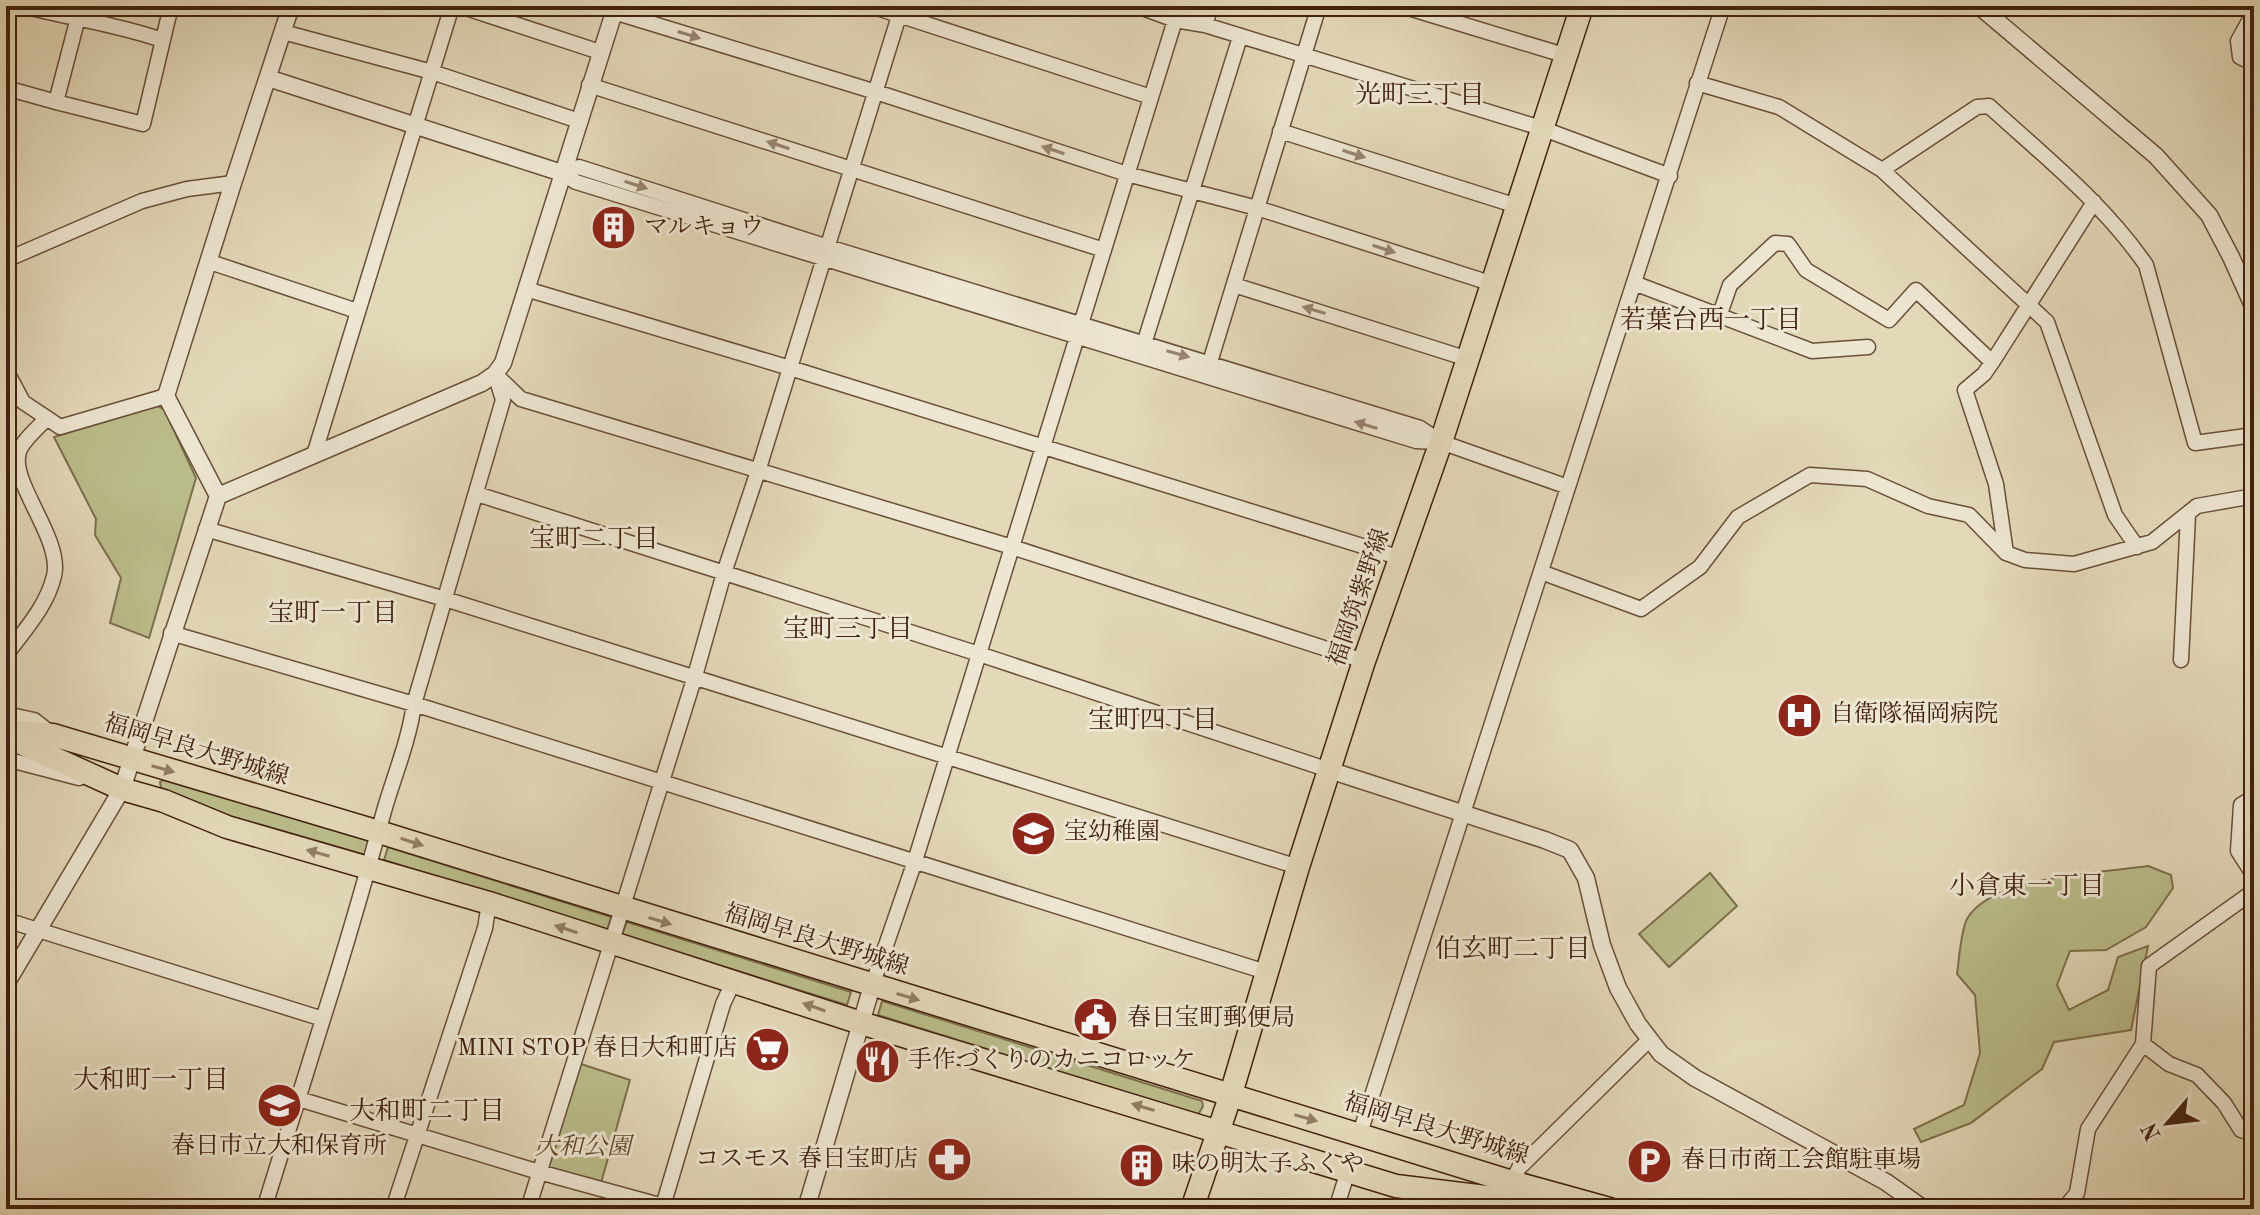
<svg xmlns="http://www.w3.org/2000/svg" width="2260" height="1215" font-family="'Old Standard TT','Noto Serif JP',serif">
	<style>
		.green { fill: #babd8b; stroke: #7e6f4c; stroke-width: 2 }
		.lines { fill: none; stroke-linecap: round; stroke-linejoin: round }
		.minor-casing { stroke: #6a4f38; stroke-width: 17 }
		.tertiary-casing { stroke: #6a4f38; stroke-width: 19 }
		.primary-casing { stroke: #42210d; stroke-width: 25 }
		.minor { stroke: #ede6d2; stroke-width: 14 }
		.tertiary { stroke: #ede6d2; stroke-width: 16 }
		.primary { stroke: #e3d9b9; stroke-width: 22 }
		.oneway { fill: #988470 }
		.oneway2 { fill: #927d63 }
		.labels { text-anchor: middle; dominant-baseline: central; stroke-width: 6; stroke-linejoin: round; paint-order: stroke }
		.poi-label { font-size: 24px; fill: #42210d; stroke: #ede6d2; text-anchor: start }
		.street-label { font-size: 24px; fill: #42210d; stroke: #ede6d2 }
		.park-label { font-size: 24px; font-style: italic; fill: #60482c; stroke: #ede6d2 }
		.neighbourhood-label { font-size: 26px; fill: #42210d; stroke: #ede6d2 }
	</style>
	<rect width="100%" height="100%" fill="#e3d9b9"/>
	<filter id="stains"><feTurbulence type="fractalNoise" baseFrequency=".0025" numOctaves="4"/><feColorMatrix values="0 0 0 0 .2 0 0 0 0 .09 0 0 0 0 .02 0 0 0 .5 -.17"/></filter>
	<radialGradient id="worn" r=".72"><stop offset=".6" stop-color="#630" stop-opacity="0"/><stop offset="1" stop-color="#630" stop-opacity=".3"/></radialGradient>
	<path class="green" d="M157,406l7,3 32,69 -47,160 -39,-15 11,-45 -26,-43 1,-16 -42,-82z
		M163,780l210,62 -4,14 -136,-39 -72,-29 -1,-6z
		M388,847l223,70 -4,14 -223,-71z
		M2148,866l23,9 2,13 -27,39 -40,23 -36,1 -13,34 12,25 39,-20 10,-33 30,-11 -17,84 -77,12 -12,27 -71,54 -50,19 -7,-13 50,-24 16,-52 -5,-58 -18,-21c2,-14 4,-44 10,-55 24,-43 135,-46 181,-53z
		M1710,873l27,33 -68,61 -30,-33z
		M627,922l224,70 -4,13 -225,-70z
		M882,1001l320,100 1,5 -5,9 -320,-100z
		M581,1064l49,16 -29,103 -53,-16z"/>
	<g class="lines">
		<defs>
			<path id="minor" d="M23,6c46,12 94,18 139,34
				M81,6l-25,96 87,22 28,-118
				M460,6l140,46
				M871,6l280,91
				M1137,6l38,14 30,5 336,103 129,48
				M1402,6l165,50
				M614,12l262,80 251,82 130,34 236,76
				M2254,12l-16,29 2,16 14,7
				M1205,25l6,-19
				M283,32l149,40 147,49
				M1697,83l82,24 103,63 165,152 68,193 22,32
				M589,85l515,165
				M6,88l50,14
				M1280,131l237,75
				M1882,170l95,-63 12,-1c55,50 114,97 157,159l49,178 59,-8
				M562,173l17,-6 249,80 592,181 21,14 127,45
				M562,173l14,9 840,259 24,1
				M6,260l136,-59 45,-12 46,-6
				M210,262l147,49
				M1634,283l178,68 56,-4
				M1234,285l234,74
				M526,289l264,79 611,190
				M1719,317l11,-32 45,-42 13,1 18,26 83,50 27,-30 76,72
				M1144,344l96,-307
				M6,370l17,32 24,16c-8,9 -25,23 -28,34 -10,30 44,87 35,124 -7,30 -30,55 -48,79
				M1207,372l112,-366
				M495,374l26,25 491,148 352,114
				M47,418l13,9 106,-31
				M314,455l138,-449
				M477,494l502,160 350,116
				M206,529l239,70 853,268
				M2006,553l-10,-69 -31,-94 19,-16 9,-13 101,-159
				M1541,572l100,37 59,-42 38,-50 72,-42 57,4 61,27 41,9 37,38 19,7 49,4 78,-22 45,-36 57,-10
				M171,633l243,71 852,268
				M2181,660l7,-145
				M6,714l28,6 18,14
				M6,759l73,19
				M2254,797l-13,8 -3,46 16,25
				M6,920l317,99 -59,190
				M872,986l43,-125 260,-841
				M323,1019c22,-69 42,-138 61,-208 10,-35 25,-70 30,-107l89,-304 -8,-26
				M2143,1044l26,20 28,11 27,28 17,27 13,4
				M299,1099l240,73 124,34 4,3
				M1360,1133l363,-1127
				M1505,1187l7,-5 7,-14 131,-129
				M663,1206l60,-202 11,-24
				M393,1209l92,-281 4,-25
				M528,1209l167,-533 29,-103 35,-105 143,-462
				M1336,1209l12,-38
				M2064,1209l13,-16 11,-64 55,-85 6,-78 105,-75"/>
			<path id="tertiary" d="M1979,6l177,150 53,59 22,42 23,51
				M268,78l294,95
				M218,496l264,-113 13,-9 8,-11 113,-357
				M1329,770l216,70 25,10 16,28 16,67 16,43 20,36 23,30 34,24 191,104 38,27
				M6,984l116,-195 96,-293 -52,-100 67,-213 58,-177
				M6,1206l12,3
				M806,1209l66,-223"/>
			<path id="primary" d="M6,731l47,4 326,97 1133,350 98,27
				M12,739l110,50 42,12 63,26 262,76 372,120 535,163 90,11 43,12
				M1192,1209l39,-115 67,-227 66,-206 77,-219 141,-436"/>
		</defs>
		<use href="#minor" class="minor-casing"/>
		<use href="#tertiary" class="tertiary-casing"/>
		<use href="#primary" class="primary-casing"/>
		<use href="#minor" class="minor"/>
		<use href="#tertiary" class="tertiary"/>
		<use href="#primary" class="primary"/>
	</g>
	<defs><path id="oneway-solid" d="M-6-.8H1V-3.2L6.5 0L1 3.2V.8H-6Z" transform="scale(2)"/></defs>
	<g class="oneway">
		<use href="#oneway-solid" transform="translate(689 35) rotate(17)"/>
		<use href="#oneway-solid" transform="translate(778 145) rotate(-162)"/>
		<use href="#oneway-solid" transform="translate(1053 150) rotate(-162)"/>
		<use href="#oneway-solid" transform="translate(1354 154) rotate(18)"/>
		<use href="#oneway-solid" transform="translate(636 185) rotate(18)"/>
		<use href="#oneway-solid" transform="translate(1384 249) rotate(18)"/>
		<use href="#oneway-solid" transform="translate(1314 310) rotate(-163)"/>
		<use href="#oneway-solid" transform="translate(1178 354) rotate(16)"/>
		<use href="#oneway-solid" transform="translate(1366 425) rotate(-163)"/>
	</g>
	<g class="oneway2">
		<use href="#oneway-solid" transform="translate(163 769) rotate(16)"/>
		<use href="#oneway-solid" transform="translate(412 842) rotate(18)"/>
		<use href="#oneway-solid" transform="translate(318 853) rotate(-164)"/>
		<use href="#oneway-solid" transform="translate(660 921) rotate(17)"/>
		<use href="#oneway-solid" transform="translate(566 929) rotate(-162)"/>
		<use href="#oneway-solid" transform="translate(908 997) rotate(17)"/>
		<use href="#oneway-solid" transform="translate(814 1007) rotate(-161)"/>
		<use href="#oneway-solid" transform="translate(1143 1107) rotate(-163)"/>
		<use href="#oneway-solid" transform="translate(1306 1118) rotate(16)"/>
	</g>
	<defs>
		<symbol id="building-disc" viewBox="-11 -11 22 22"><circle r="9.5" fill="#8f2418" stroke="#ede6d2"/><path d="M-4-6H4V6H1V3H-1V6H-4ZM-2.5-4.3h1.7v1.8h-1.7ZM.8-4.3h1.7v1.8H.8ZM-2.5-1h1.7V.8h-1.7ZM.8-1h1.7V.8H.8Z" fill="#fff"/></symbol>
		<symbol id="hospital-disc" viewBox="-11 -11 22 22"><circle r="9.5" fill="#8f2418" stroke="#ede6d2"/><path d="M-5-5h3v3.5h4V-5h3V5h-3V1.5h-4V5h-3Z" fill="#fff"/></symbol>
		<symbol id="school-disc" viewBox="-11 -11 22 22"><circle r="9.5" fill="#8f2418" stroke="#ede6d2"/><path d="M0-5L7-2L0 1L-7-2ZM-4 1L0 2.5L4 1V4Q0 6-4 4Z" fill="#fff"/></symbol>
		<symbol id="civic-disc" viewBox="-11 -11 22 22"><circle r="9.5" fill="#8f2418" stroke="#ede6d2"/><path d="M-.6-6.5H3V-4.5H.6V-3L4-1V1h2V6H-6V1h2V-1L-.6-3ZM-1.2 2.5V6h2.4V2.5Z" fill="#fff"/></symbol>
		<symbol id="supermarket-disc" viewBox="-11 -11 22 22"><circle r="9.5" fill="#8f2418" stroke="#ede6d2"/><path d="M-6-5.5h2.5l.6 2H6L4.5 2H-2.5L-4.4-4H-6ZM-1.5 3.2a1.3 1.3 0 1 0 .1 0ZM3 3.2a1.3 1.3 0 1 0 .1 0Z" fill="#fff"/></symbol>
		<symbol id="restaurant-disc" viewBox="-11 -11 22 22"><circle r="9.5" fill="#8f2418" stroke="#ede6d2"/><path d="M-5-6h1v4h1v-4h1v4h1v-4h1v5L-1.5 .5V6h-2V.5L-5-1ZM5-6V6H3V1.5H1.5Q1.5-4 5-6Z" fill="#fff"/></symbol>
		<symbol id="pharmacy-disc" viewBox="-11 -11 22 22"><circle r="9.5" fill="#8f2418" stroke="#ede6d2"/><path d="M-2-6h4v4h4v4h-4v4h-4v-4h-4v-4h4Z" fill="#fff"/></symbol>
		<symbol id="parking-disc" viewBox="-11 -11 22 22"><circle r="9.5" fill="#8f2418" stroke="#ede6d2"/><path d="M-3.5-5.5H1a3.5 3.5 0 0 1 0 7H-1V5.5H-3.5ZM-1-3.4V-.6H.8a1.4 1.4 0 0 0 0-2.8Z" fill="#fff"/></symbol>
	</defs>
	<g fill-rule="evenodd">
		<use href="#building-disc" x="588" y="202" width="51" height="51"/>
		<use href="#hospital-disc" x="1774" y="690" width="51" height="51"/>
		<use href="#school-disc" x="1008" y="808" width="51" height="51"/>
		<use href="#civic-disc" x="1070" y="994" width="51" height="51"/>
		<use href="#supermarket-disc" x="742" y="1024" width="51" height="51"/>
		<use href="#restaurant-disc" x="852" y="1036" width="51" height="51"/>
		<use href="#school-disc" x="254" y="1080" width="51" height="51"/>
		<use href="#pharmacy-disc" x="924" y="1134" width="51" height="51"/>
		<use href="#parking-disc" x="1624" y="1136" width="51" height="51"/>
		<use href="#building-disc" x="1116" y="1140" width="51" height="51"/>
	</g>
	<g class="labels">
		<g class="poi-label">
			<text x="644" y="228">マルキョウ</text>
			<text x="1830" y="715">自衛隊福岡病院</text>
			<text x="1064" y="833">宝幼稚園</text>
			<text x="1127" y="1019">春日宝町郵便局</text>
			<text x="737" y="1049" text-anchor="end">MINI STOP 春日大和町店</text>
			<text x="908" y="1061">手作づくりのカニコロッケ</text>
			<text x="279" y="1147" text-anchor="middle">春日市立大和保育所</text>
			<text x="918" y="1160" text-anchor="end">コスモス 春日宝町店</text>
			<text x="1681" y="1161">春日市商工会館駐車場</text>
			<text x="1172" y="1165">味の明太子ふくや</text>
		</g>
		<g class="street-label">
			<text transform="translate(1360 598) rotate(-71)">福岡筑紫野線</text>
			<text transform="translate(196 751) rotate(17)">福岡早良大野城線</text>
			<text transform="translate(816 941) rotate(17)">福岡早良大野城線</text>
			<text transform="translate(1436 1130) rotate(17)">福岡早良大野城線</text>
		</g>
		<g class="park-label">
			<text x="583" y="1148">大和公園</text>
		</g>
		<g class="neighbourhood-label">
			<text x="1420" y="96">光町三丁目</text>
			<text x="1711" y="321">若葉台西一丁目</text>
			<text x="594" y="540">宝町二丁目</text>
			<text x="333" y="614">宝町一丁目</text>
			<text x="848" y="630">宝町三丁目</text>
			<text x="1153" y="721">宝町四丁目</text>
			<text x="2027" y="887">小倉東一丁目</text>
			<text x="1513" y="950">伯玄町二丁目</text>
			<text x="151" y="1081">大和町一丁目</text>
			<text x="427" y="1112">大和町二丁目</text>
		</g>
	</g>
	<rect width="2260" height="1215" fill="none" stroke="#e3d9b9" stroke-width="32"/>
	<rect x="8" y="8" width="2244" height="1199" fill="none" stroke="#42210d" stroke-width="4"/>
	<rect x="16" y="16" width="2228" height="1183" fill="none" stroke="#42210d" stroke-width="2"/>
	<g transform="translate(2168 1123) rotate(242)" stroke="#ede6d2" stroke-width="6" paint-order="stroke">
	<path d="M0-6L14 30L0 20L-14 30Z" fill="#42210d"/>
	<text y="-12" font-size="22" font-weight="bold" text-anchor="middle" fill="#42210d">N</text>
	</g>
	<rect width="100%" height="100%" filter="url(#stains)"/>
	<rect width="100%" height="100%" fill="url(#worn)"/>
</svg>
